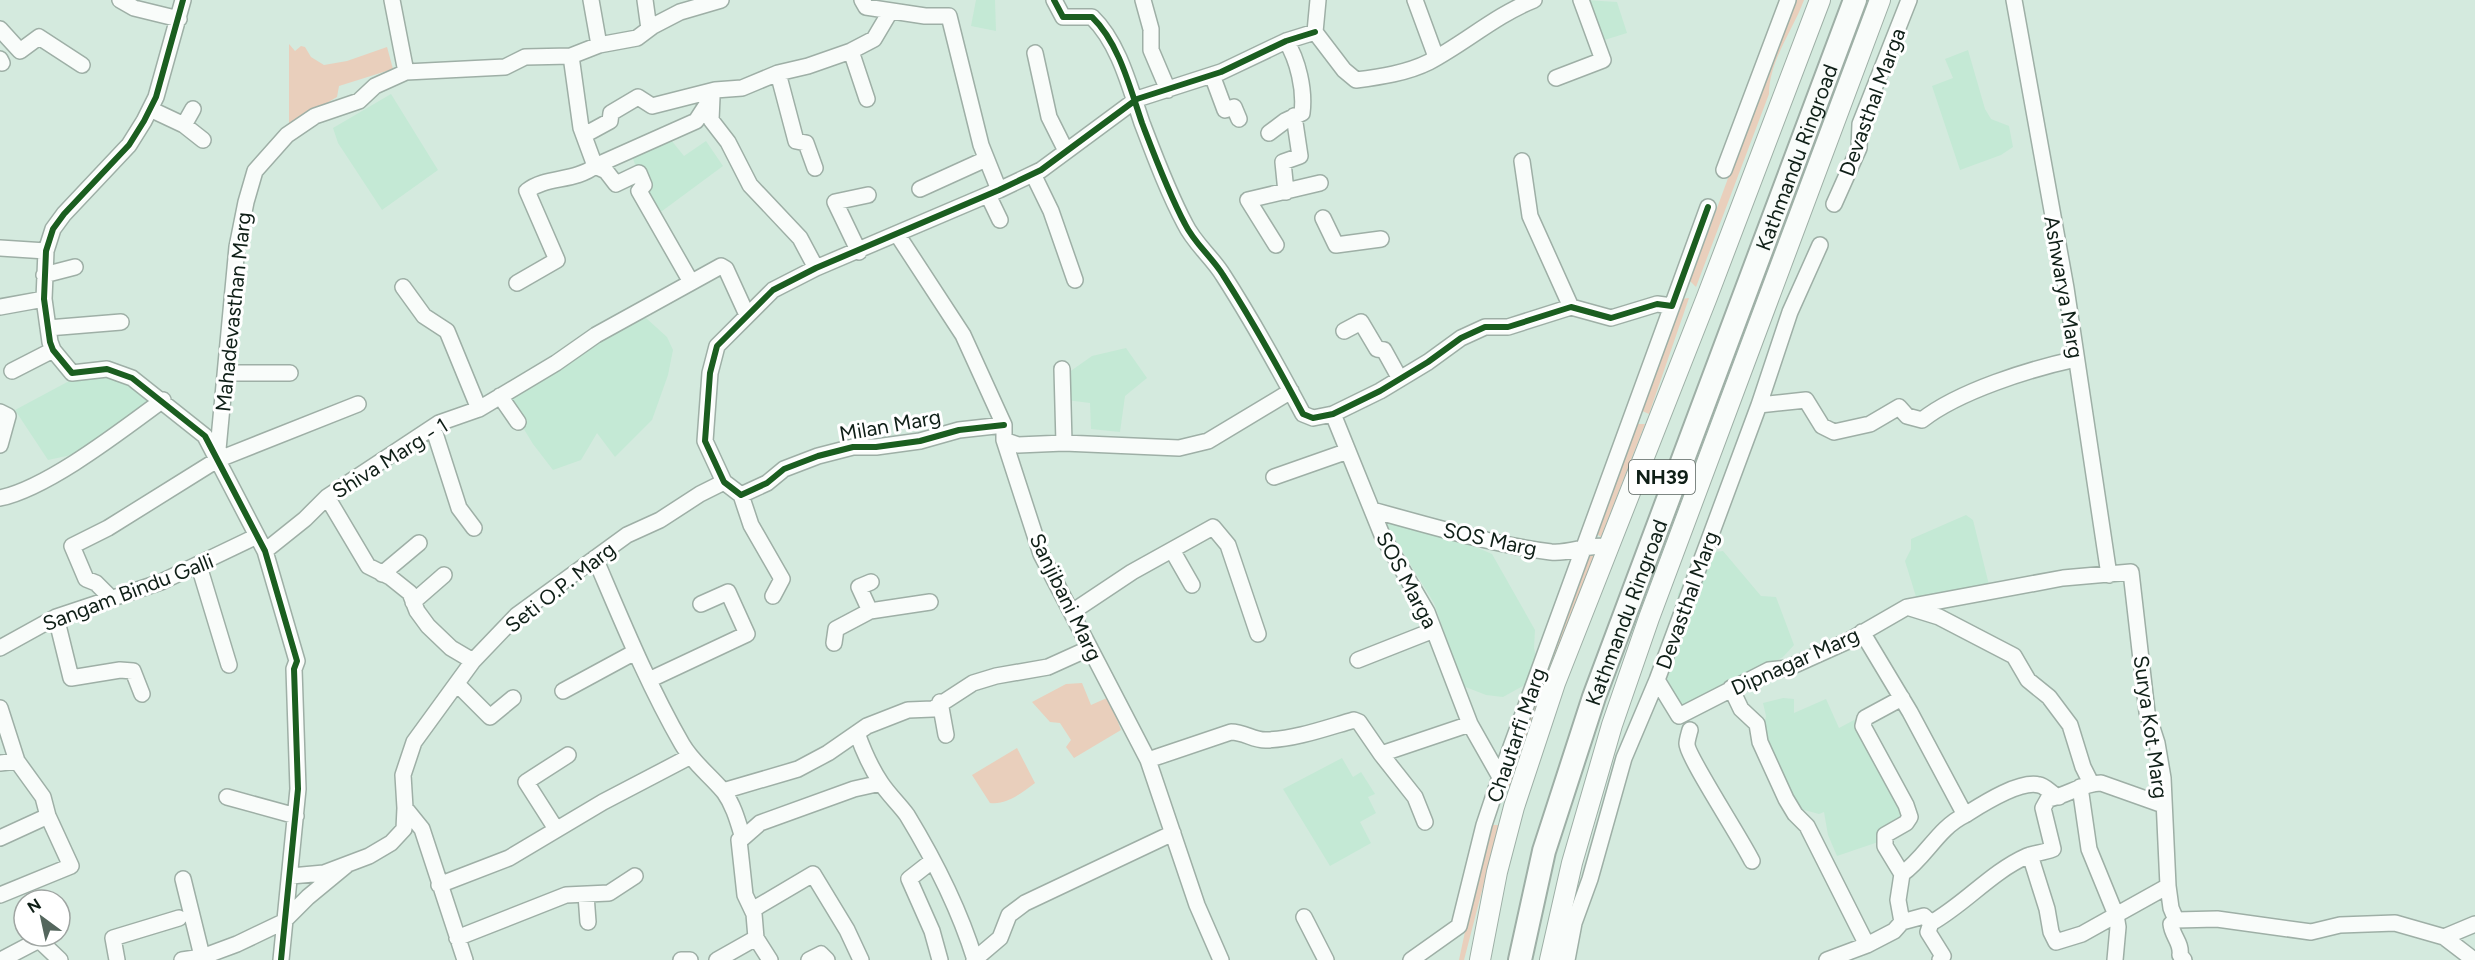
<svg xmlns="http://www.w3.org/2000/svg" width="2475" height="960" font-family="Figtree,sans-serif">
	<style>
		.built { fill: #c4e9d5 }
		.green { fill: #e9cfbc }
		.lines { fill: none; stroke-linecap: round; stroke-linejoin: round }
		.minor-casing { stroke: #9eafa6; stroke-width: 18 }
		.major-casing { stroke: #9eafa6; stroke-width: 22 }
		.highway-casing { stroke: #9eafa6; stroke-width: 26 }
		.minor { stroke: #f9fcfa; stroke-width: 15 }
		.major { stroke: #f9fcfa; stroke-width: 20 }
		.highway { stroke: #f9fcfa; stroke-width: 22 }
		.cycleway-casing { stroke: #fff; stroke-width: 10 }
		.cycleway { stroke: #1b5e20; stroke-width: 6 }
		.labels { text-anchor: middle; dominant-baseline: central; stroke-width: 6; stroke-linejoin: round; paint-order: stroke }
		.shield { fill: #fff; stroke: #57625d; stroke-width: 1.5 }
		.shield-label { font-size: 20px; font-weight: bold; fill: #0f1f17 }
		.street-label { font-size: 21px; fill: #0f1f17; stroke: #fff }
	</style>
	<rect width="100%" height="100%" fill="#d4eade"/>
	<path class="built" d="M976,0h19l1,31 -25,-5z
		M1585,0l32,2 10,31 -29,9z
		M1968,50l17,59 6,10 18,7 4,21 -12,8 -41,15 -28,-84 21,-8 -8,-19z
		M391,94l47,76 -56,40 -44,-67 -5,-15z
		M671,140l13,16 22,-15 17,25 -69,51 -22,-61z
		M630,309l16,9 21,19 6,13 -5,25 -16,45 -37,37 -18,-24 -16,27 -28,10 -20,-26 -27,-44z
		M1126,348l21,30 -22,18 -5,36 -29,-3 -1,-26 -24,-3 -1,-25 27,-19z
		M82,368l35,12 41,21 -68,50 -42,9 -33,-50 56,-30z
		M1966,515l7,5 17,69 -73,11 -12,-39 6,-12v-10z
		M1375,518l66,14 51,22 43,76 -1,18 7,28 -38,21 -17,-2 -23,-9 -29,-83 -38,-62z
		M1723,551l38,45 15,1 18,48 -11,12 -100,56 -24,-33 10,-26 20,-33 -13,-9 2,-18 7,-15 18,-14 4,-12z
		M1783,698l11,1v14l32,-14 13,29 17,-9 56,102 -25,18 -50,17 -9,-21 -4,-23 -5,2 -22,-6 -35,-74 4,-18 -3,-13z
		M1342,758l11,19 8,-5 14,22 -7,3 8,16 -16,9 11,21 -41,23 -47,-77z"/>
	<path class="green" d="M1794,0h10c-11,30 -35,61 -35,94l-73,193 -6,-6z
		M289,44l6,7 6,-5 4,1 6,10 13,8 23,-4 40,-14 6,22 -54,17 -2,11 -48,28z
		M1689,298l-40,116 -9,-4 41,-111z
		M1635,424h10l-44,113 -8,-6z
		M1595,554l-60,157 -24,76h-8l82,-232z
		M1082,683l9,22 18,-8 12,33 -47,28 -8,-11 5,-7 -11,-17 -10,-1 -18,-20 34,-18z
		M1017,748l18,35c-14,10 -27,22 -45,20l-18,-28z
		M1493,825h6l-35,135h-5l11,-52z"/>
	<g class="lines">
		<defs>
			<path id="minor" d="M120,0l14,8 45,11
				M183,0l-27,97 -12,24 -15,24 -65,69 -11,15 -7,22 -2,48 6,43 3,8 19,23 35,-4 25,9 73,58 60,115 32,110 -3,8 4,120 -17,171
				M392,0l14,72
				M591,0l8,45
				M645,0l4,29
				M862,0l4,7 59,9h24l32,129 18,45
				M1054,0l9,17h29c27,26 38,71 50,106 13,34 26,69 43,101 9,19 27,33 38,51 29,45 55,92 80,139l10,4 20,-4 47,-23 48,-29 33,-24 24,-11h23l63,-20 40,11 46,-14 15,2 36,-99
				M1143,0l8,29v21l17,40
				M1415,0l21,57
				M2014,0l52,288 43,287
				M0,29l20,22 19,-14 43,28
				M1315,32l29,38 12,10c24,-3 51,-7 73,-18 36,-19 67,-47 105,-62
				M1315,32l3,-32
				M851,51l16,48
				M1035,53l14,64 17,34
				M571,56l10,72 14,38 101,-45 15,-23
				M0,59l2,4
				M778,73l18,68 10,2 9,25
				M1212,75l13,35 9,-3 5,12
				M1556,78l47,-18 -22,-60
				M712,97l-1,23 17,22 22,43 50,53 16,30
				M150,109l34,16 9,-16
				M184,125l19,15
				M581,128l7,5 22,-12 1,-8 27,-16 14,9 63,-16 27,-2 36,-15 30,-7 43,-15 23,-12 16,-27
				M1269,133l16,-12 17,-8c3,-23 -4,-53 -16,-72
				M1522,161l8,55 41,91
				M1724,170l64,-170
				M1033,174l18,37 24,69
				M920,189l66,-30
				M1286,192l-3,-30 17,-6 -6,-40
				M988,195l12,25
				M1834,204l25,-56 1,-24 49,-124
				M1323,218l13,27 45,-6
				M897,234l66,101 41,90v15l37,114 107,206 49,145 24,55
				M1276,245l-28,-45 72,-17
				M0,248l46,3
				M859,252l-24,-50 33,-7
				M44,275l31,-8
				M517,283l40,-23 -30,-69c19,-15 48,-9 68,-25l11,5 10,13 23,-11 5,12 -5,6 52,91
				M403,287l21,29 23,15 32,78
				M0,307l44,-8
				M48,328l73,-6
				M1344,331l17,-9 16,27 7,1 16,29
				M1062,369l2,74
				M12,371l41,-21
				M226,373h64
				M500,396l18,26
				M1759,405l47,-5 16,26 12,6 36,-8 29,-17 8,9 15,4c37,-29 108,-51 154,-61
				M0,412l8,4 -8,29
				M1333,414l49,121 45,77 43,112 30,53
				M1004,425l-45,5 -39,11 -44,6h-23l-35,9 -34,13 -17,14 -26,12 -17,-13 -19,-41 5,-68 7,-27 56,-56 43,-22 183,-78 42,-20 96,-71 84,-27 65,-31 29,-9
				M433,427l26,81 15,20
				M1004,440l14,5 46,-2 115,5 29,-7 83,-50
				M217,460l20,-213 9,-45 9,-31 32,-36 28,-19 44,-15 16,-15 31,-14 99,-5 20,-10 46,-1 28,-11 38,-7 16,-12 27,-14 41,-12
				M1274,477l74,-26
				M741,495l10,30 31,54 -9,17
				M327,497l41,69 22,11 20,16 7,18 11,15 23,22 22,13
				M0,498c48,-10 122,-68 163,-98
				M1372,510c59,16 118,34 179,42 20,2 38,-9 58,-5
				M1172,550l20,35
				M265,551l40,-32 22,-22 112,-74 40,-14 77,-46 40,-28 125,-69 5,3 21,46
				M595,558c27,63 53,127 87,186 11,19 28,31 42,48 10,14 14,30 19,46l-4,2 6,55 9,19 2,24 14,22
				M199,566l30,99
				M382,574l37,-31
				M112,599l-16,-16 -10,-4 -14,-33 36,-18 109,-68 141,-56
				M413,602l31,-27
				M1910,608l29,9 75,39 14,24 21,17 21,28 13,42 8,16
				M870,611l60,-9
				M1072,612l60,-40 81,-45 15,18 30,89
				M56,617l15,61 49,-8 13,1 9,23
				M1862,632l48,80 55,103c-27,13 -39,42 -63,59l-4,26 4,22
				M834,643l2,-14 34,-18 -11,-24 12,-5
				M0,648l56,-31 105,-35 96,-46
				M1358,660l76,-30
				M649,680l98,-46 -19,-42 -27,12
				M1657,680l22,36 90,-46 19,-2 60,-27 59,-34 156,-29 68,-6 16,140 10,31 6,35 5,108 -52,29 2,12 -3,33
				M457,684l33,33 23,-19
				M1731,688l10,21 16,15 3,18 26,57 9,15 12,12 60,119
				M563,691l72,-39
				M940,702l6,33
				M0,708l17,53
				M1690,730c-1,4 -3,10 -3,14 0,12 55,96 65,117
				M857,733c6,17 14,35 24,50 8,12 18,21 26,32 28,46 52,93 68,145
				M1148,760l83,-28c14,0 23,9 36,8 29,-1 59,-12 87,-20l5,2 22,32
				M0,763l17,-2 26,36 5,19 23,50 -71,29
				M723,791l75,-22 30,-16 39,-27 41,-16 25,-1 40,-26 23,-7 52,-9 42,-19
				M227,797l69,19
				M1965,815c16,-10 54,-35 74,-30 7,1 13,10 20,12
				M1425,822l-10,-25 -34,-43 89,-30
				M556,829l-30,-47 42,-27
				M0,838l48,-22
				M743,838l17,-15 94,-34 27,-6
				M2030,855l17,54 4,23 5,10 26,-8 34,-19 -27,-66 -9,-62
				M932,861l-23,18 23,52 8,29
				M1902,874l-17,-28v-11l21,-12 4,-6 -4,-12 -43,-79 2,-8 37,-20
				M291,876l33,-3 45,-17 22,-13 13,-14 1,-21
				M183,879l20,81
				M439,885l70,-27 94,-56 86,-45
				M2168,886l3,22 5,12 41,-1 94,13 29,-7 55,-2 49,14 31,-13
				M586,895l2,27
				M752,910l61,-36 34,56 14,30
				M1304,917l22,43
				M2176,920l-5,4c1,12 11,19 9,31l4,5
				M1931,923l-3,9 15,24 -3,4
				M2444,937l30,23
				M457,938l109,-43 43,-2 26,-17
				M1,960l38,-20 21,20
				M117,960l-4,-22 66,-20
				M182,960l20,-3 35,-13 46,-22 25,-25 40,-33
				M465,960l-43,-131 -17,-21 -2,-33 11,-33 59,-81 44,-46 110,-80 33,-15 40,-26 24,-12
				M681,960h9
				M717,960l39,-22
				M809,960l12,-6 6,6
				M974,960l26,-22 9,-23 16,-12 148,-70
				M1411,960l48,-34 25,-101 16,-48 172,-471
				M1567,960l7,-37 16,-44 34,-121 33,-78 102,-275 31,-93 30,-67
				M1827,960l40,-15 27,-14 8,-9 22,-6 7,7c34,-19 60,-51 96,-67 7,-3 16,-3 26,-7l-10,-41 5,-9c19,-3 34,-16 53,-16l62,22"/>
			<path id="major" d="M1480,960l17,-88 17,-65 41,-124 152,-386 113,-297
				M1550,960l22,-97 40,-138 37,-107 231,-618"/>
			<g id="highway">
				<path id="s1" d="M1520,960l24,-109 50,-154 261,-697"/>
			</g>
		</defs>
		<use href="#minor" class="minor-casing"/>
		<use href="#major" class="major-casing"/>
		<use href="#highway" class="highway-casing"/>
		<use href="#minor" class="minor"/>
		<use href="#major" class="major"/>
		<use href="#highway" class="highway"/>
		<defs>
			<path id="cycleway" d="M183,0l-27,97 -12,24 -15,24 -65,69 -11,15 -7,22 -2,48 6,43 3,8 19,23 35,-4 25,9 73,58 60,115 32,110 -3,8 4,120 -17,171
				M1054,0l9,17h29c27,26 38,71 50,106 13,34 26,69 43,101 9,19 27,33 38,51 29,45 55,92 80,139l10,4 20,-4 47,-23 48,-29 33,-24 24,-11h23l63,-20 40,11 46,-14 15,2 36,-99
				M1004,425l-45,5 -39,11 -44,6h-23l-35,9 -34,13 -17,14 -26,12 -17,-13 -19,-41 5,-68 7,-27 56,-56 43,-22 183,-78 42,-20 96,-71 84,-27 65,-31 29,-9"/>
		</defs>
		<use href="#cycleway" class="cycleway-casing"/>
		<use href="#cycleway" class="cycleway"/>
	</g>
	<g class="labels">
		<rect class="shield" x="1629" y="460" width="66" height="34" rx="4.5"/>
		<g class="shield-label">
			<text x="1662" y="477">NH39</text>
		</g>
		<g class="street-label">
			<text transform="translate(1872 102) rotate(-70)">Devasthal Marga</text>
			<text stroke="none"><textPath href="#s1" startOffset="850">Kathmandu Ringroad</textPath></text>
			<text transform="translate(2064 287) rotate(80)">Ashwarya Marg</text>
			<text transform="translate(233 312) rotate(-84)">Mahadevasthan Marg</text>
			<text transform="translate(890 425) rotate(-10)">Milan Marg</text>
			<text transform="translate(390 458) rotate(-32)">Shiva Marg - 1</text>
			<text transform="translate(1490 539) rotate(12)">SOS Marg</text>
			<text transform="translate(1407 580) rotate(62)">SOS Marga</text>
			<text transform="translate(560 587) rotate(-38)">Seti O.P. Marg</text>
			<text transform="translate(128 592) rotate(-21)">Sangam Bindu Galli</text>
			<text transform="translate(1066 597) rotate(64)">Sanjibani Marg</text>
			<text transform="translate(1687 600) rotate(-70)">Devasthal Marg</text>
			<text stroke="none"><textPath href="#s1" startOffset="364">Kathmandu Ringroad</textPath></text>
			<text transform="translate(1795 661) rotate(-24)">Dipnagar Marg</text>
			<text transform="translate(2151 727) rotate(82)">Surya Kot Marg</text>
			<text transform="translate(1516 735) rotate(-71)">Chautarfi Marg</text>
		</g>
	</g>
	<g transform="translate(42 918) rotate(327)"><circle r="28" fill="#ffffff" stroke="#9fa5a2" stroke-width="1.5"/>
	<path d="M0-4.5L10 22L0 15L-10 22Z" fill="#54665d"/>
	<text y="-9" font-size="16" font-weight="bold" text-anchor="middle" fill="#0f1f17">N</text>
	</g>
</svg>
